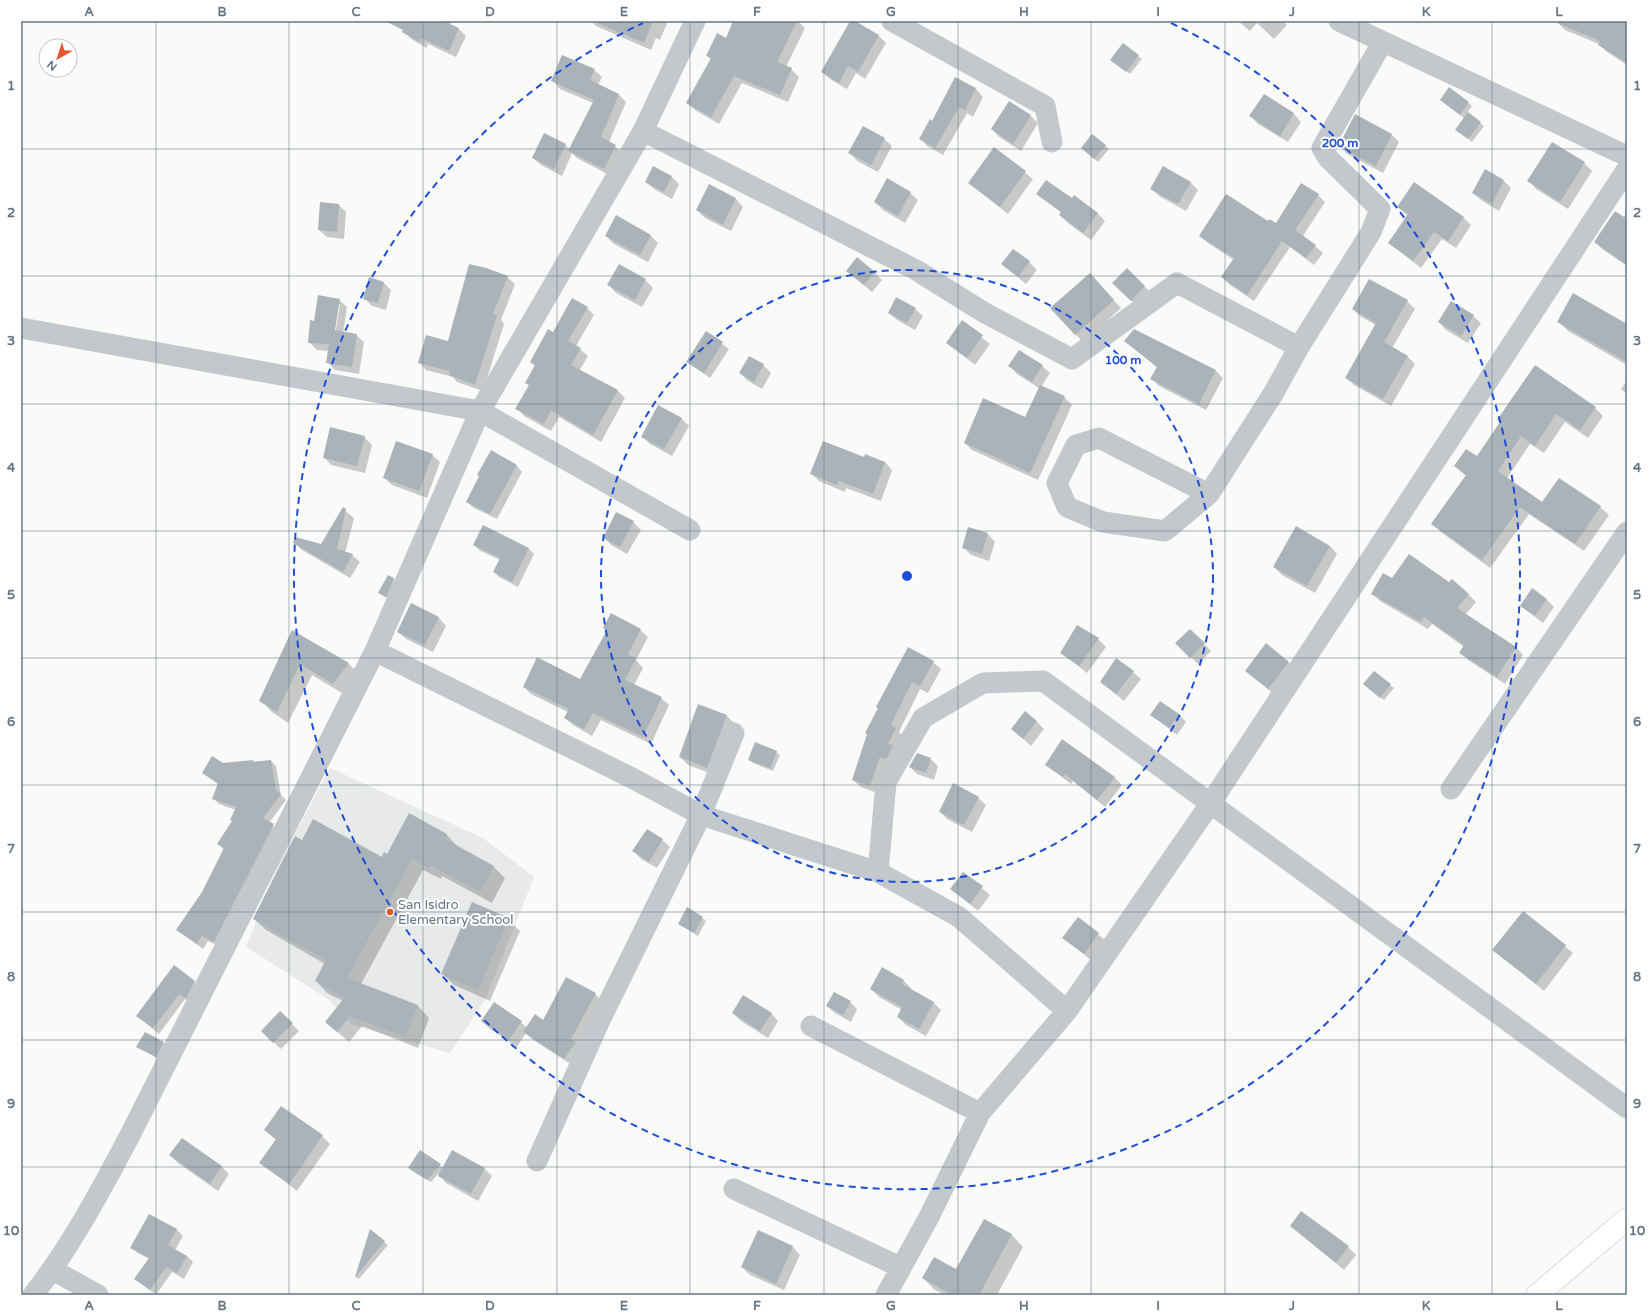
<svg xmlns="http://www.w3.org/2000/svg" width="1648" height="1316" font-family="'Varela Round',sans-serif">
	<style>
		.built { fill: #e8e9e9 }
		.shadow { fill: #0003; fill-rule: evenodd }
		.building { fill: #aab3b9 }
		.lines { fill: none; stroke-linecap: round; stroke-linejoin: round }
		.secondary-casing { stroke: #b3babf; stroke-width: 23 }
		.minor { stroke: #c3c8cc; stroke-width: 21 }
		.secondary { stroke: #fff; stroke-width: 22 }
		.grid { fill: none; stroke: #657683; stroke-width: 1; stroke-opacity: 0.55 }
		.ring { fill: none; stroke: #1d4ed8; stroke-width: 2; stroke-dasharray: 7 5 }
		.poi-dot { fill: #e4572e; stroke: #fff; stroke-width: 1.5 }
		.labels { text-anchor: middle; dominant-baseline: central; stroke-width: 4; stroke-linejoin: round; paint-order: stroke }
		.poi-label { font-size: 13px; fill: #657683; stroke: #fff; text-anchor: start }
		.centre { fill: #1d4ed8; stroke: #fff; stroke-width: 2 }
		.ring-label { font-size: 12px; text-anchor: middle; font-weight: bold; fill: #1d4ed8; stroke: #fff; stroke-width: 4; stroke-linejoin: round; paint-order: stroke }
		.neatline { fill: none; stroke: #657683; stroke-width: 1.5 }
		.grid-label { font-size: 13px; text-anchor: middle; font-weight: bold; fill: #657683 }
	</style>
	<rect width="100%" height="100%" fill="#fafaf8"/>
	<path class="built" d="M330,768l153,70 51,39 -49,123 -35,53 -98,-28 -24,-26 -82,-52 32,-82z"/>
	<path class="shadow" d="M410,21h42l-2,4 9,4 7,7 -10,21 -28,-13 -2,4 -16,-10 -6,-7z
		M591,21h77l-8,19 -4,-2 -5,12 -55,-24z
		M734,21h64l7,7 -19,39 5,2 8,8 -11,25 -46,-19 -23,41 -24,-14 -8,-7 24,-43 -4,-5 19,-16z
		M852,21l27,15 7,7 -21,36 -9,-6 -9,16 -17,-10 -8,-7z
		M1238,21h45l4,4 -13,14 -17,-16 -7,8z
		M1558,21h69v44l-20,-13 -8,-8 -34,-14 -7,-7z
		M1138,56l4,3 -12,15 -16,-12z
		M594,70l8,7 -4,8 20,9 8,8 -17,40 14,11 -12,23 -34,-18 -5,-5 -10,23 -21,-11 -8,-7 32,-13 5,4 23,-46 -33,-14 -7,-8z
		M956,79l20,10 7,8 -10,20 -6,-4 -24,42 -16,-9 -7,-8 13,-16z
		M1450,89l22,17 -5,7 17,13 -12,16 -15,-12 8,-11 -24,-19z
		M1264,95l30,19 7,8 -13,20 -30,-18 -7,-8z
		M1009,102l22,14 7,7 -17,28 -22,-14 -7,-8z
		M1391,134l8,8 -16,31 -36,-19 -7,-8z
		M884,139l8,7 -14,26 -21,-11 -7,-8z
		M1106,146l3,3 -11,13 -13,-11z
		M994,149l39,30 -25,35 -39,-31z
		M1584,163l8,8 -24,38 -32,-20 -7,-8z
		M653,167l19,10 7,7 -7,15 -18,-10 -8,-7z
		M1485,171l19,10 7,7 -12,23 -18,-11 -8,-7z
		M1190,182l8,8 -12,21 -27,-15 -8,-8z
		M1414,184l50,34 7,7 -15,23 -14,-9 -21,29 -32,-25 19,-27 -10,-9z
		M710,185l26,14 7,8 -12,24 -26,-13 -8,-8z
		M910,193l8,7 -13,23 -22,-13 -8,-8z
		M1038,194l59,19 8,8 -14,19 -23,-17 -8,-8 2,-2z
		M1318,195l7,7 -22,34 20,17 -9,12 -24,-18 -36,54 -24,-16 -8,-8 12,-17 -26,-17 -8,-7 68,-13 8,1z
		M339,205l7,7 -2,27 -17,-2 -8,-7z
		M1627,212v54l-25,-17 -7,-7 28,-24z
		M617,217l34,19 7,7 -10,19 -34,-18 -8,-8z
		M1029,262l8,8 -11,14 -24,-20z
		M1127,269l25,25 -13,14 -26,-25z
		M847,271l27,1 8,8 -10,12z
		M507,277l8,7 -14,36 3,4 -21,67 -26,-9 -4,-5 -27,-7 -7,-8 29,-20z
		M645,280l8,8 -11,19 -26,-14 -7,-8z
		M1097,282l24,26 -38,34 -8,-8z
		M384,283l7,7 -5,20 -14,-4 -7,-7z
		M339,300l8,7 -4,26 13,2 8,7 -5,32 -24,-4 -8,-8 2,-11 -12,-1 -8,-8zM338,304h2l-5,32 -2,-1z
		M1407,301l8,8 -23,39 15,8 8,8 -24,42 -37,-21 -8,-8 30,-52 -15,-8 -8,-8z
		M587,308l7,7 -18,31 12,10 -9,15 39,20 7,7 -24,44 -42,-25 -8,14 -27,-15 -7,-8 13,-22 -4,-3 9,-17 -4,-4z
		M915,309l8,7 -8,14 -18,-10 -8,-7z
		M1473,316l8,7 -13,20 -22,-13 -7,-8z
		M1558,321l69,4v40l-59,-34z
		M962,322l28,22 -15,21 -28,-22z
		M1134,330l82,41 7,7 -17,32 -47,-24 -7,-7 6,-11 -33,-27z
		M706,332l23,17 -19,29 -23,-16z
		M763,365l8,8 -9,16 -14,-8 -8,-8z
		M1010,366h32l8,7 -9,14 23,10 8,8 -34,75 -66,-30 -7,-7 61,-24 13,-31 -22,-14z
		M1627,381v13l-6,-5z
		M1595,408l8,8 -15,22 -23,-16 -21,31 -14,-9 -23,34 36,25 57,4 9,8 -25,36 -55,-37 -39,54 -49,-36 -9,-9 34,-47 -11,-10 22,-8 24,-35z
		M681,418l8,8 -17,30 -22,-12 -8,-8z
		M364,437l8,8 -7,28 -34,-8 -7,-8z
		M432,455l8,7 -13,36 -35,-13 -8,-7z
		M865,459l20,3 7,8 -11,31 -35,-13 -1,4 -26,-11 -7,-7z
		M516,465l6,7 -25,47 -23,-11 -7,-6z
		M343,509l11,9 -9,35 7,2 8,7 -10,16 -48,-28 -8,-8 27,4z
		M633,522l8,8 -14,24 -16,-9 -7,-8z
		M483,526l46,23 5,5 -16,33 -19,-10 -5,-5 6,-12 -21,-10 -5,-5z
		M988,534l7,8 -6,19 -18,-6 -8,-8z
		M1330,546l7,8 -22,39 -33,-18 -8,-8z
		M393,579l4,3 -8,18 -10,-8z
		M1392,579l57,5 19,10 8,8 -11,13 51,32 7,8 -18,29 -37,-24 -7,-8 3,-5 -32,-23 -4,5 -48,-28 -7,-7z
		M1546,599l8,8 -11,16 -22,-17z
		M411,605l28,13 7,8 -13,26 -27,-13 -8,-7z
		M604,627l36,3 8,7 -12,23 7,8 -9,17 27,13 8,7 -18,39 -50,-24 -9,16 -19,-11 -8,-7 3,-6 -37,-18 -7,-7 56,-7 28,-49z
		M1078,627l20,12 8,8 -19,26 -25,-20z
		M1190,630l21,21 -13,13 -21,-21z
		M292,631l56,32 12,12 -15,20 -33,-20 -24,48 -16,-11 -11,-12z
		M933,662l8,7 -13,24 -8,-4 -21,43 4,4 -26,57 -16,-6 -8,-7 26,-71 -2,-2z
		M1288,662l8,8 -20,26 -30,-26z
		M1133,672l8,7 -17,22 -23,-19z
		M1390,685l4,3 -10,12 -16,-12z
		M1179,714l7,8 -9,13 -25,-20z
		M727,716l7,7 -19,52 -27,-10 -8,-8z
		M1037,722l7,7 -13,17 -19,-17z
		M1062,741l53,37 7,7 -17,22 -32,-26 -2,3 -25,-19z
		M776,752l4,3 -7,16 -20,-8 -4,-4z
		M931,759l7,7 -4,14 -17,-6 -7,-7z
		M253,761l2,2 16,-2 5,5 5,29 5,5 -17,23 10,8 -59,116 -12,-6 -5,8 -26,-19 26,-37 21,-43 -5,-6 14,-23 3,-11 -17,-6 -6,-6 6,-13 -16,-12 19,-9z
		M978,798l8,7 -14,27 -25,-13 -7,-8z
		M409,814l38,21 11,12 36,20 11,11 -13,25 -50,-27 -1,3 -18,-9 -62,114 57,22 11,12 -11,30 -56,-22 -13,16 -23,-20 17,-21 -16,-8 -11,-12 9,-17 -59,-34 -12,-11 48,-78 80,17 5,-3z
		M662,840l8,7 -13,21 -16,-9 -7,-8z
		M964,873l26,22 -12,16 -26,-22z
		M688,909l18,12 -8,15 -19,-12z
		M1523,912l50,41 -29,38 -50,-41z
		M1078,918l28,23 -14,20 -28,-23z
		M508,919l12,12 -30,70 -36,-16 -11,-11z
		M904,981l7,7 -1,2 23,12 8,8 -15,26 -20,-11 -8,-8 4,-7 -23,-13 -8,-8z
		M194,982l6,6 -8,15 -7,-4 -26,35 -22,-18z
		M595,994l8,8 -31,63 -40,-26 -6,-6 -9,14 -28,-19 -7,-7 39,1 6,6z
		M850,1002l7,7 -6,13 -16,-9 -8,-7z
		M280,1012l19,19 -18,18 -19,-18z
		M733,1013h38l7,8 -10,17 -27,-17z
		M163,1043l4,3 -7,14 -23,-14z
		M265,1130l57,6 8,8 -33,47 -36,-28 15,-23z
		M182,1139l40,28 7,7 -11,17 -40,-28 -8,-8z
		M420,1152l23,16 42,1 7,7 -14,25 -32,-18 -8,-9 -7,8 -18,-11 -3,-3z
		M1301,1213l47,34 8,8 -12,15 -53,-44z
		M149,1215l28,15 6,6 -8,14 12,6 6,6 -9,17 -12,-7 -16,23 -20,-16 13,-20 -11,-6 -6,-6z
		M985,1220l27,15 11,12 -26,48h-52l-10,-5 -12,-12 34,-7z
		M758,1232l35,15 7,8 -16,35 -34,-15 -8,-8z
		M384,1242l4,3 -29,34 -3,-2z"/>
	<path class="building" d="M385,21h58l16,7 -10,23 -28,-13 -2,4 -17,-10 1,-2z
		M593,21h60l-9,22z
		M733,21h64l-20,41 15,6 -12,27 -46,-19 -23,41 -25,-14 25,-45 -5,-2 11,-23 9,5z
		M850,21h5l24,14 -21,37 -10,-6 -9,17 -18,-11z
		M1553,21h74v42l-29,-18 2,-4z
		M1123,43l16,12 -13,17 -16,-12z
		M562,55l33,14 -5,11 29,14 -18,43 15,8 -12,24 -36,-18 26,-51 -43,-19z
		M955,77l21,11 -11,22 -6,-3 -24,41 -16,-9 11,-20 2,2z
		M1449,87l20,15 -9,13 -20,-15z
		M1264,94l30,19 -14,23 -31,-20z
		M1009,101l22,14 -18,29 -22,-15z
		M1468,112l13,10 -13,17 -13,-9z
		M1355,114l37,20 -16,32 -38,-19z
		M863,126l22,12 -14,27 -23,-12z
		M544,133l22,11 -12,25 -22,-11z
		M1092,134l14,11 -12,14 -13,-11z
		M1552,142l33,20 -25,40 -33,-21z
		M994,147l32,24 -26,36 -32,-24z
		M653,166l19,10 -8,16 -19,-10z
		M1163,166l28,16 -13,22 -28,-15z
		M1485,169l19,11 -12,24 -20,-11z
		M887,178l24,14 -13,24 -24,-14z
		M1046,180l26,18 2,-3 24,18 -15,20 -24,-18 2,-3 -25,-18z
		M1414,182l50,35 -16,24 -14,-9 -21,29 -25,-18 20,-29 -11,-7z
		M1301,183l18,11 -24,36 21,15 -10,13 -24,-17 -35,54 -26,-18 13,-19 -35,-22 27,-42 42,27 1,-2 7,4z
		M709,184l27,14 -13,27 -27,-15z
		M320,202l19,2 -2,28 -19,-2z
		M1615,211l12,8v46l-33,-23z
		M616,215l35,20 -11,20 -35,-19z
		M1013,249l17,12 -12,16 -17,-13z
		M857,257l18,15 -11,13 -18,-14z
		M469,264l17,4 22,8 -15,38 4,1 -22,70 -26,-10 1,-4 -32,-8 8,-28 22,6z
		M619,264l27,15 -11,21 -28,-15z
		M1127,268l18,18 -14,15 -19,-18z
		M1090,273l24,27 -39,35 -25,-27z
		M369,277l15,5 -6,21 -15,-4z
		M1369,279l39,21 -24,42 24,14 -25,43 -38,-21 31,-55 -24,-14z
		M1573,293l54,31v38l-70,-40z
		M318,295l22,4 -5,31 22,4 -5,33 -26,-4 3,-19 -21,-1 2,-23 4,1z
		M896,297l20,11 -9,15 -19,-10z
		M572,298l16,9 -20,34 13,7 -10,17 47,25 -25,45 -42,-25 -7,14 -29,-15 14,-24 -4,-2 10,-18 -5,-3 18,-33 5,3z
		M1451,301l23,14 -13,21 -23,-14z
		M962,320l21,15 -16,23 -21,-15z
		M1134,329l82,41 -17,34 -49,-25 7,-12 -33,-26z
		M706,331l17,11 -19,31 -18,-11z
		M1019,350l24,15 -11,17 -24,-16z
		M749,356l15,8 -10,18 -15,-9z
		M1535,365l61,42 -16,23 -24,-16 -21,32 -14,-10 -23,35 44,31 17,-24 42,28 -26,38 -55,-37 -38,53 -51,-36 35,-49 -12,-9 12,-17 11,7 23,-34 -3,-2z
		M1040,385l25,11 -35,77 -66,-30 19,-45 42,19z
		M658,405l24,13 -18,31 -23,-12z
		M330,427l35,9 -8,30 -34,-8z
		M396,441l37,13 -14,37 -36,-13z
		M823,441l41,16 1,-3 20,8 -12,32 -34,-13 -2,4 -27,-11z
		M491,450l26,15 -27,49 -24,-12 13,-26 -2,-1z
		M343,507l3,2 -9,40 16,5 -10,18 -50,-29 2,-6 26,7z
		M616,512l18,9 -14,26 -17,-9z
		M483,525l46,23 -17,34 -19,-10 7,-14 -27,-13z
		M1296,526l34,20 -23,40 -34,-19z
		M968,527l20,6 -6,21 -20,-6z
		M1409,554l40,28 3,-3 17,15 -12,14 59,39 -19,30 -38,-24 5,-8 -40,-28 -3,5 -50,-28 12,-21 9,5z
		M388,575l6,3 -8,19 -8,-4z
		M1532,588l15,11 -12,17 -15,-10z
		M411,603l28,14 -14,28 -28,-13z
		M611,613l30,16 -13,25 8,5 -11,21 37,17 -19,40 -50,-24 -9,16 -20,-11 5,-9 -46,-22 14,-30 43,22 27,-49 -4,-2z
		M1077,625l22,13 -20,28 -19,-13z
		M1190,629l15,14 -15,15 -15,-15z
		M292,630l57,33 -16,21 -33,-20 -23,48 -18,-11z
		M1266,643l23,19 -21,27 -23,-18z
		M908,647l26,14 -14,25 -8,-4 -21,43 5,3 -8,16 5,1 -7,14 -6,-2 -10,29 -18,-6 15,-46 -2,-1 13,-25 -2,-1z
		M1116,658l18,13 -18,23 -16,-12z
		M1374,671l17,13 -11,14 -17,-14z
		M1160,701l19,13 -10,14 -19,-13z
		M698,704l29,11 -20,53 -28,-11z
		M1025,711l12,10 -14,18 -12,-10z
		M1062,739l53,38 -18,23 -32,-26 -2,3 -18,-12z
		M755,742l22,9 -7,17 -22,-8z
		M917,753l14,5 -5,15 -17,-6z
		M212,756l11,7 31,-3 -2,2 19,-2 5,30 5,4 -18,24 11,6 -60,118 -12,-6 -5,8 -21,-14 26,-38 22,-44 -7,-4 15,-23 -2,-1 6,-13 -24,-8 6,-16 -16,-10z
		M953,783l26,14 -15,28 -25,-13z
		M409,813l38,21 -2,5 49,27 -14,26 -49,-27 -2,3 -17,-9 -65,119 71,27 -12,32 -56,-21 -13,16 -12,-10 19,-24 -29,-17 11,-21 -73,-41 42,-83 7,4 11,-21 69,38 2,-5 3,2z
		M647,829l16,10 -14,23 -17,-11z
		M963,872l20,14 -13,18 -20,-15z
		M472,902l37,16 -31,72 -37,-16z
		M687,907l16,10 -9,16 -16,-9z
		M1523,911l43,34 -30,39 -44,-34z
		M1078,917l21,16 -15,21 -22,-16z
		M174,965l21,16 -9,17 -7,-4 -26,34 -17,-12z
		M882,967l22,13 -2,4 32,18 -15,27 -22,-12 5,-10 -32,-18z
		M566,977l30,16 -25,46 5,3 -12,17 -41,-27 12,-18 8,6z
		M834,992l17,9 -8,14 -17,-9z
		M743,995l29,18 -12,18 -28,-18z
		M494,1002l28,19 -13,19 -28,-19z
		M280,1011l13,12 -20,20 -12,-12z
		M145,1032l19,10 -8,15 -20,-10z
		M281,1106l42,29 -34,49 -30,-21 17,-24 -12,-9z
		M182,1138l40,28 -12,18 -41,-29z
		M420,1150l21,14 -14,16 -19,-12z
		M452,1150l33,18 -14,26 -33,-18z
		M1301,1211l48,35 -13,17 -46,-37z
		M149,1214l28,15 -9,16 19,11 -10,17 -11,-6 -16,23 -16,-11 15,-21 -19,-10z
		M984,1219l28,15 -33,61h-27l-30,-17 12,-21 22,12z
		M370,1229l15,12 -29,36h-1z
		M758,1230l35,16 -17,38 -35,-17z"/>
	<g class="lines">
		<defs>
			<path id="secondary" d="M1537,1295l90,-76"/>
		</defs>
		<use href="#secondary" class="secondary-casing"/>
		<path class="minor" d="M892,21l153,85 7,36
			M1339,21l288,135
			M643,131l273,139 69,43 87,46 105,-76 122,64
			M21,328l459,83 210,119
			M1209,494l-110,-56 -23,7 -19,38 10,24 36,15 62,9 44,-37 64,-100 26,-47 72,-115 9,-23 -52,-51 -6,-10 60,-105
			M375,651l257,127 69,37 177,57 81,45 108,94
			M1451,789l176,-257
			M878,872l8,-90 37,-64 60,-35 60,-2 584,427
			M811,1026l169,87
			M537,1161l64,-143 100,-203 33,-82
			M734,1189l166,78
			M53,1270l45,25
			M33,1295c38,-49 67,-103 96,-158l246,-486 105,-240 163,-280 52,-110
			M886,1295l43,-78 51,-104 87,-102 143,-207 417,-635"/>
		<use href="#secondary" class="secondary"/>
	</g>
	<path class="grid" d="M156,21v1274M289,21v1274M423,21v1274M557,21v1274M690,21v1274M824,21v1274M958,21v1274M1091,21v1274M1225,21v1274M1359,21v1274M1492,21v1274M21,149h1606M21,276h1606M21,404h1606M21,531h1606M21,658h1606M21,785h1606M21,912h1606M21,1040h1606M21,1167h1606"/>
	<g class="ring">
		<circle cx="907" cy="576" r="306"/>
		<path d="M1171 23A613 613 0 1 1 643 23"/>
	</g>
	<circle class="poi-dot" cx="390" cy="912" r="4"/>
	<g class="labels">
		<g class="poi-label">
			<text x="398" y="905">San Isidro<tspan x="398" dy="15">Elementary School</tspan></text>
		</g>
	</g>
	<circle cx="907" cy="576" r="6" class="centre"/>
	<g class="ring-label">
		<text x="1340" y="147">200 m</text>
		<text x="1123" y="364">100 m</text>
	</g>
	<rect width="1648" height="1316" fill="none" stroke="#ffffff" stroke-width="44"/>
	<g transform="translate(58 58) rotate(219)"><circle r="19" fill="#ffffff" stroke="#c1c8cd"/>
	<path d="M0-3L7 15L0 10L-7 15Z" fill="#e4572e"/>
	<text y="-6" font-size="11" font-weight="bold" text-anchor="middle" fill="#657683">N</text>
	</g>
	<rect x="22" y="22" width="1604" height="1272" class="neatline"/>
	<g class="grid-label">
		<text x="89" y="16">A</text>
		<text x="222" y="16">B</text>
		<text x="356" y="16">C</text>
		<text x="490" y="16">D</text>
		<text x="624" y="16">E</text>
		<text x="757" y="16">F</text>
		<text x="891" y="16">G</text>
		<text x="1024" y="16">H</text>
		<text x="1158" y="16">I</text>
		<text x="1292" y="16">J</text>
		<text x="1426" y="16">K</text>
		<text x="1559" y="16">L</text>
		<text x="11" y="90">1</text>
		<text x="1637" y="90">1</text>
		<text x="11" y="217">2</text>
		<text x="1637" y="217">2</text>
		<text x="11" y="345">3</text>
		<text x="1637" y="345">3</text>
		<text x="11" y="472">4</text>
		<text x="1637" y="472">4</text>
		<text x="11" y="599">5</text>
		<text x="1637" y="599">5</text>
		<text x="11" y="726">6</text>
		<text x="1637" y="726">6</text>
		<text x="11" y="853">7</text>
		<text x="1637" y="853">7</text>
		<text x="11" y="981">8</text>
		<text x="1637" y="981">8</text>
		<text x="11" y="1108">9</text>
		<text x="1637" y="1108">9</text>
		<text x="11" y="1235">10</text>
		<text x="1637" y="1235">10</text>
		<text x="89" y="1310">A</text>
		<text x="222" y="1310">B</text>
		<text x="356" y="1310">C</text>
		<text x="490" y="1310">D</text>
		<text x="624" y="1310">E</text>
		<text x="757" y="1310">F</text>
		<text x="891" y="1310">G</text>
		<text x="1024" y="1310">H</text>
		<text x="1158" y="1310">I</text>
		<text x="1292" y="1310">J</text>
		<text x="1426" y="1310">K</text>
		<text x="1559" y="1310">L</text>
	</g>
</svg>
